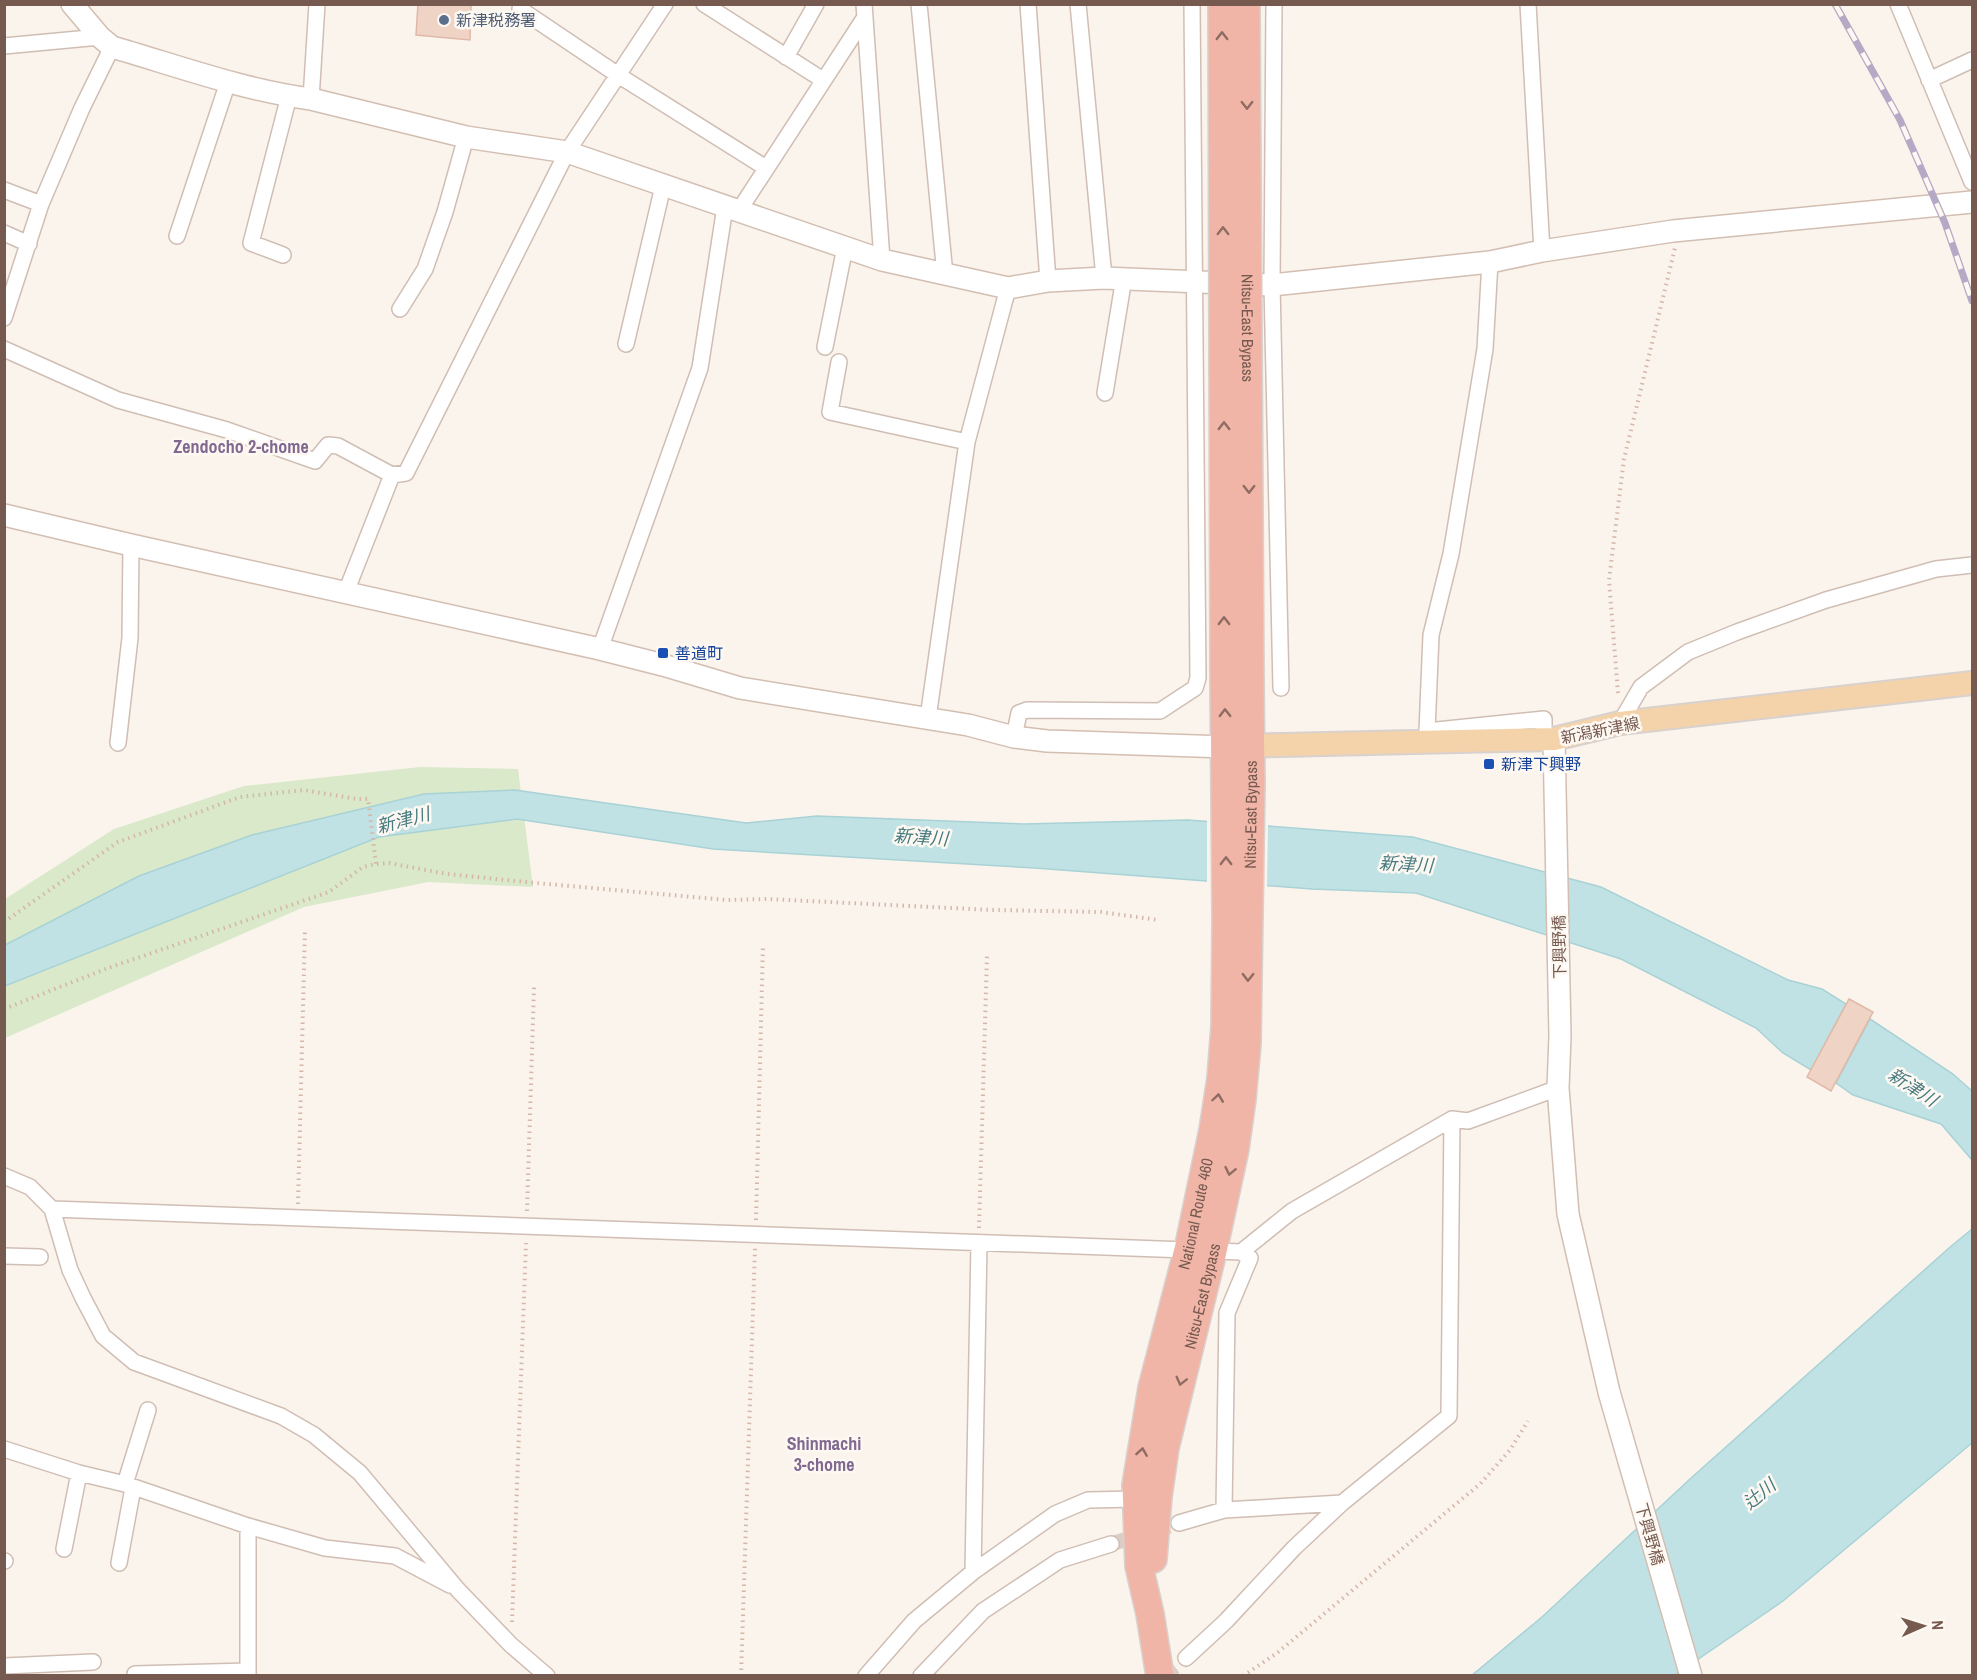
<svg xmlns="http://www.w3.org/2000/svg" width="1977" height="1680" font-family="'Archivo Narrow','Noto Sans JP',sans-serif">
	<style>
		.green { fill: #d9e9ca }
		.water { fill: #c1e2e4; stroke: #a8d2d6; stroke-width: 1.5 }
		.pier { fill: #fbf4ec }
		.building { fill: #efd3c5; stroke: #e1b8a7; stroke-width: 1.5 }
		.lines { fill: none; stroke-linecap: round; stroke-linejoin: round }
		.street-tunnel { stroke: #dacec5; stroke-width: 15; stroke-dasharray: 15 8; stroke-linecap: butt }
		.street-casing { stroke: #d0beb4; stroke-width: 18 }
		.secondary-casing { stroke: #d3beb2; stroke-width: 24 }
		.primary-casing { stroke: #d9d1ce; stroke-width: 26 }
		.highway-casing { stroke: #d9d1ce; stroke-width: 30 }
		.path { stroke: #d5b6a8; stroke-width: 4; stroke-dasharray: 1.5 4.5; stroke-linecap: butt }
		.street { stroke: #fff; stroke-width: 15 }
		.secondary { stroke: #fff; stroke-width: 21 }
		.primary { stroke: #f4d3aa; stroke-width: 22 }
		.highway { stroke: #f1b5a8; stroke-width: 27 }
		.rail-casing { stroke: #b6a9c6; stroke-width: 7 }
		.rail { stroke: #fef8f2; stroke-width: 4.5; stroke-dasharray: 14; stroke-linecap: butt }
		.highway-bridge-casing { stroke: #d9d1ce; stroke-width: 30; stroke-linecap: butt }
		.highway-bridge { stroke: #f1b5a8; stroke-width: 27 }
		.oneway { stroke: #8f6c62 }
		.service-dot { fill: #5c6f8a; stroke: #fef8f2; stroke-width: 2 }
		.transit-dot { fill: #1a4fb4; stroke: #fef8f2; stroke-width: 2 }
		.labels { text-anchor: middle; dominant-baseline: central; stroke-width: 5; stroke-linejoin: round; paint-order: stroke }
		.service-label { font-size: 16px; fill: #4e5e75; stroke: #fef8f2; text-anchor: start }
		.street-label { font-size: 16px; fill: #765a50; stroke: #fef8f2 }
		.transit-label { font-size: 16px; fill: #164399; stroke: #fef8f2; text-anchor: start }
		.neighbourhood-label { font-size: 18px; font-weight: bold; fill: #806891; stroke: #fef8f2 }
		.water-label { font-size: 18px; font-style: italic; fill: #477b80; stroke: #fef8f2 }
	</style>
	<rect width="100%" height="100%" fill="#fbf4ec"/>
	<path class="green" d="M420,767l98,2 15,118 -105,-5 -124,25 -299,131v-139l109,-70 130,-43z"/>
	<path class="water" d="M515,790l231,33 71,-7 207,8 164,-4 225,17 188,50 187,93 34,9 24,15 -35,66 -28,-17 -27,-25 -135,-69 -205,-66 -104,-4 -277,-21 -322,-19 -196,-30 -138,18 -374,149v-41l134,-69 113,-41 172,-41z
		M1870,1019l83,55 19,17v69l-31,-36 -88,-29 -17,-12z
		M1972,1229v214l-189,158 -108,74 -204,1 71,-59 148,-138 259,-231z"/>
	<path class="pier" d="M1207,818l61,5 -1,66 -60,-5z"/>
	<path class="building" d="M418,4h53l-1,36 -54,-5z
		M1849,999l24,13 -42,79 -24,-14z"/>
	<g class="lines">
		<path class="street-tunnel" d="M1111,1544l68,-21
			M1163,1676l23,-18"/>
		<defs>
			<path id="street" d="M704,4l119,76
				M864,4l18,256
				M919,4l26,271
				M1028,4l20,277
				M1078,4l26,274
				M1274,4l-2,281 9,403
				M1528,4l14,247
				M1898,4l74,178
				M520,9l98,66 148,93
				M4,46l96,-9
				M786,57l30,-53
				M1929,80l43,-20
				M311,99l6,-95
				M4,190l37,14
				M738,212l127,-195
				M4,233l25,11
				M177,236l51,-154
				M283,255l-32,-12 38,-147
				M1490,262l-5,87 -34,205 -20,81 -4,96 117,-12v20
				M400,309l25,-40 20,-57 21,-75
				M4,318l37,-114 41,-96 30,-61
				M626,344l37,-158
				M825,347l20,-100
				M4,349l114,51 109,30 88,31 13,-16 10,1 54,29
				M839,362l-9,50 137,30
				M1105,393l19,-115
				M346,592l46,-117 14,-2 161,-321 98,-148
				M600,649l100,-281 25,-161
				M928,718l39,-276 41,-154
				M1620,723l21,-36 47,-35 49,-20 89,-32 110,-31 36,-4
				M1014,737l5,-24 8,-3 133,1 35,-23 3,-10 -6,-674
				M118,743l12,-105 1,-93
				M4,1176l26,11 22,22 18,61 13,28 20,38 31,26 147,54 33,19 46,38 98,117 53,55 36,31
				M52,1209l1189,43 9,6 -23,55 -3,197
				M1241,1252l51,-41 160,-92 16,2 90,-33
				M4,1256l36,1
				M4,1449l75,24 46,11 123,42 77,22 70,8 55,29
				M125,1484l23,-74
				M1179,1523l45,-13 118,-7
				M64,1549l15,-76
				M4,1561h1
				M119,1563l14,-75
				M973,1572l6,-329
				M1186,1658l40,-37 68,-73 48,-45 107,-87 3,-297
				M4,1666l89,-4
				M135,1674l113,-3
				M248,1676v-150
				M866,1676l48,-55 59,-49 82,-58 33,-14 48,-1
				M921,1676l62,-65 77,-51 51,-16"/>
			<path id="secondary" d="M72,4l28,33 12,10c66,19 131,43 199,52l155,38 101,15 315,108 126,28 40,-7 56,-3 168,7 218,-23 52,-11 131,-20 299,-29
				M4,515l127,30 469,104 63,16 77,23 228,37 46,12 33,4 179,6
				M1554,739l6,297 -2,52 10,126 41,178 82,284"/>
			<path id="primary" d="M1233,746l321,-7 66,-16 352,-40"/>
			<g id="highway">
				<path id="s1" d="M1153,1559l5,-62 7,-49 48,-197 22,-102 7,-50 5,-55 4,-261 -1,-103"/>
				<path id="s2" d="M1160,1676l-10,-62 -11,-48 -3,-81 16,-97 36,-138 25,-120 8,-52 4,-52 1,-106 -2,-240"/>
			</g>
		</defs>
		<use href="#street" class="street-casing"/>
		<use href="#secondary" class="secondary-casing"/>
		<use href="#primary" class="primary-casing"/>
		<use href="#highway" class="highway-casing"/>
		<path class="path" d="M1618,693l-9,-113 15,-121 51,-211
			M4,922l114,-80 122,-45 64,-7 52,9h12l8,65
			M4,1009l104,-41 221,-76 34,-25 13,-3 13,-1 58,11 89,9 191,17 41,-1 224,11 109,2 57,8
			M298,1204l7,-275
			M527,1211l7,-224
			M756,1220l7,-275
			M979,1228l8,-272
			M512,1622l14,-379
			M741,1676l14,-428
			M1243,1676l34,-23 203,-169 30,-34 18,-29"/>
		<use href="#street" class="street"/>
		<use href="#secondary" class="secondary"/>
		<use href="#primary" class="primary"/>
		<use href="#highway" class="highway"/>
		<defs>
			<path id="rail" d="M1835,4l65,116 45,103 27,78"/>
		</defs>
		<use href="#rail" class="rail-casing"/>
		<use href="#rail" class="rail"/>
		<defs>
			<g id="highway-bridge">
				<path d="M1222,4l2,676"/>
				<path id="s3" d="M1246,4l4,676"/>
			</g>
		</defs>
		<use href="#highway-bridge" class="highway-bridge-casing"/>
		<use href="#highway-bridge" class="highway-bridge"/>
	</g>
	<defs><path id="oneway-chevron" d="M-2-3.5L2.5 0L-2 3.5" fill="none" stroke-width="1.6" stroke-linecap="round" stroke-linejoin="round" transform="scale(1.5)"/></defs>
	<g class="oneway">
		<use href="#oneway-chevron" transform="translate(1222 36) rotate(-90)"/>
		<use href="#oneway-chevron" transform="translate(1247 105) rotate(90)"/>
		<use href="#oneway-chevron" transform="translate(1223 231) rotate(-90)"/>
		<use href="#oneway-chevron" transform="translate(1224 426) rotate(-90)"/>
		<use href="#oneway-chevron" transform="translate(1249 489) rotate(90)"/>
		<use href="#oneway-chevron" transform="translate(1224 621) rotate(-90)"/>
		<use href="#oneway-chevron" transform="translate(1225 713) rotate(-91)"/>
		<use href="#oneway-chevron" transform="translate(1226 861) rotate(-90)"/>
		<use href="#oneway-chevron" transform="translate(1248 977) rotate(91)"/>
		<use href="#oneway-chevron" transform="translate(1218 1098) rotate(-82)"/>
		<use href="#oneway-chevron" transform="translate(1230 1171) rotate(102)"/>
		<use href="#oneway-chevron" transform="translate(1181 1381) rotate(104)"/>
		<use href="#oneway-chevron" transform="translate(1142 1452) rotate(-81)"/>
	</g>
	<circle class="service-dot" cx="444" cy="20" r="6"/>
	<g class="transit-dot">
		<rect x="657" y="647" width="12" height="12" rx="3"/>
		<rect x="1483" y="758" width="12" height="12" rx="3"/>
	</g>
	<g class="labels">
		<g class="service-label">
			<text x="456" y="20">新津税務署</text>
		</g>
		<g class="street-label">
			<text stroke="none"><textPath href="#s3" startOffset="324">Nitsu-East Bypass</textPath></text>
			<text transform="translate(1600 730) rotate(-11)">新潟新津線</text>
			<text stroke="none"><textPath href="#s1" startOffset="754">Nitsu-East Bypass</textPath></text>
			<text transform="translate(1559 947) rotate(-91)">下興野橋</text>
			<text stroke="none"><textPath href="#s2" startOffset="471">National Route 460</textPath></text>
			<text stroke="none"><textPath href="#s1" startOffset="268">Nitsu-East Bypass</textPath></text>
			<text transform="translate(1650 1534) rotate(74)">下興野橋</text>
		</g>
		<g class="transit-label">
			<text x="675" y="653">善道町</text>
			<text x="1501" y="764">新津下興野</text>
		</g>
		<g class="neighbourhood-label">
			<text x="241" y="446">Zendocho 2-chome</text>
			<text x="824" y="1443">Shinmachi<tspan x="824" dy="21">3-chome</tspan></text>
		</g>
		<g class="water-label">
			<text transform="translate(403 820) rotate(-15)">新津川</text>
			<text transform="translate(921 837) rotate(4)">新津川</text>
			<text transform="translate(1406 864) rotate(3)">新津川</text>
			<text transform="translate(1913 1087) rotate(33)">新津川</text>
			<text transform="translate(1759 1494) rotate(-40)">辻川</text>
		</g>
	</g>
	<rect width="1977" height="1680" fill="none" stroke="#765a50" stroke-width="12"/>
	<g transform="translate(1923 1626) rotate(87)" stroke="#fef8f2" stroke-width="4.5" paint-order="stroke">
	<path d="M0-4.5L10 22L0 15L-10 22Z" fill="#765a50"/>
	<text y="-9" font-size="16" font-weight="bold" text-anchor="middle" fill="#765a50">N</text>
	</g>
</svg>
